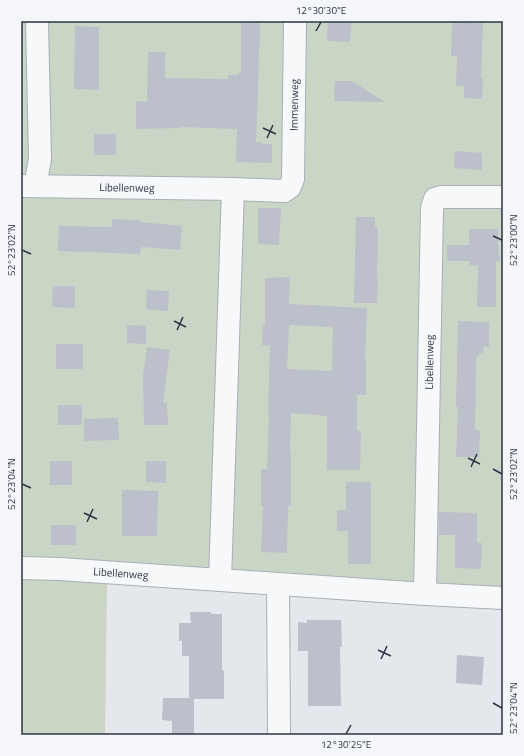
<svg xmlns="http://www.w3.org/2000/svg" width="524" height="756" font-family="'Titillium Web',sans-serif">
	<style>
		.green { fill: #c9d6c5 }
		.building { fill: #bbc0ca; fill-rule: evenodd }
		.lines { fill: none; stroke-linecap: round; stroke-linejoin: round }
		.street-casing { stroke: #a9aeb7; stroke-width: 24 }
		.street { stroke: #f7f8fa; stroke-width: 22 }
		.ticks { fill: none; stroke: #2b3445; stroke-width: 1.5 }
		.labels { text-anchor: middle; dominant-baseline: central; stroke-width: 3; stroke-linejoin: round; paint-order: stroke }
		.street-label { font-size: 11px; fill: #2b3445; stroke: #f4f6f9 }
		.neatline { fill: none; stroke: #2b3445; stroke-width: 1.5 }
		.ticks-label { font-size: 10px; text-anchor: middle; fill: #2b3445 }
	</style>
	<rect width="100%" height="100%" fill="#e4e7ec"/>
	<path class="green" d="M21,21h482v570l-482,-32z
		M21,578l86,3 -2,154h-84z"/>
	<path class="building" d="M260,21v25h-1l-1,48 -2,48h6v2h10v19l-36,-1 1,-33 -57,-2v1l-44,1v-28l11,1 1,-50h17v26l63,1v-4h10v-2h3v-51z
		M328,21l23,1 -1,20 -23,-1z
		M452,22l31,1 -2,55h2l-1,21 -18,-1v-12h-8l1,-30h-6z
		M75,26l24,1v63l-25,-1z
		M335,81h17l33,21 -51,-1z
		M94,134h22v21h-22z
		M455,151l27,2v17l-28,-2z
		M258,208h23l-2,37 -21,-1z
		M356,217h19v10h3l-1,51h1l-1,25h-23z
		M112,219l28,1v2l42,4 -2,24 -39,-3 -1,7 -82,-3 1,-25 53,1z
		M469,229h29v15l2,17h-4v46h-19l1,-41 -9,-1v-4h-22v-16h22z
		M290,277l-1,27 78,4 -2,51h1v36h-9v36h4l-1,39h-33v-54l-36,-3 -1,40h1v53h-3l-1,47 -26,-1 2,-46h-2v-37h6l2,-55h-1l2,-68 -8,-1 1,-20h2v-47zM289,325l44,2 -1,44 -45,-2z
		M53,286h22v22l-23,-1z
		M147,290l22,1 -1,20 -22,-2z
		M458,321l31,1v25h-5l-1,6h-4v3h-3l-1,74 5,1 -1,26h-23l2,-50h-2z
		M127,325l19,1v18l-19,-1z
		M56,344h27v25h-27z
		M147,347l23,3 -7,53h4l1,22h-24l-1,-49z
		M58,405h24v20h-24z
		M118,418l1,22 -35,1v-22z
		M50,461h22v24h-22z
		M146,461h20v22l-20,-1z
		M346,482h25v82h-23v-33h-11v-21h9z
		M122,490l36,1 -1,45h-35z
		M439,512l38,1v30h5l-1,26 -26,-1v-33h-16z
		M51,525h25v20h-25z
		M190,612h21v2h11v56l2,1v28h-30v36h-22v-14l-10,-1 1,-22h26v-42h-7v-15h-3v-18h12z
		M307,620h34l1,27h-2l1,59h-33v-55h-10v-29l9,1z
		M457,655l27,2 -2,28 -26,-2z"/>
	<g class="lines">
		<defs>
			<g id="street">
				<path id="s1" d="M21,186l212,3 51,2 6,-4 3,-8 2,-158"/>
				<path d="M35,186l5,-27 -3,-138"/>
				<path id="s2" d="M21,568l39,1 365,25 78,4"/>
				<path d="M220,580l13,-391"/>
				<path d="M278,584l1,151"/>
				<path id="s3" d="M425,594l7,-386 3,-9 6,-2h62"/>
			</g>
		</defs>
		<use href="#street" class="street-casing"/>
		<use href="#street" class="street"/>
	</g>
	<path class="ticks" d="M316,31l5,-9M263,128l13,6M267,138l6,-13M493,236l9,4M22,250l9,4M174,321l12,6M177,330l6,-13M468,458l12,6M471,467l6,-13M493,469l9,5M22,484l9,4M84,513l13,6M87,522l6,-13M378,650l13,6M381,659l6,-13M493,703l9,5M346,734l5,-9"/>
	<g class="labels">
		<g class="street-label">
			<text stroke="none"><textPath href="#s1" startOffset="353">Immenweg</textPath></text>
			<text stroke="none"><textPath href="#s1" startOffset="106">Libellenweg</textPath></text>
			<text stroke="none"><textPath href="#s3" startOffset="232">Libellenweg</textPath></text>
			<text stroke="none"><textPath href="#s2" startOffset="100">Libellenweg</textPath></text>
		</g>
	</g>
	<rect width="524" height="756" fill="none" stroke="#f4f6f9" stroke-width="44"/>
	<rect x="22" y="22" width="480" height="712" class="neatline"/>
	<g class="ticks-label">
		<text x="321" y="14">12°30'30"E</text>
		<text transform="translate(513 240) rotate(-90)" y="4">52°23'00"N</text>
		<text transform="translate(11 250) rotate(-90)" y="4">52°23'02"N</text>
		<text transform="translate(513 474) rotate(-90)" y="4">52°23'02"N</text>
		<text transform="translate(11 484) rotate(-90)" y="4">52°23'04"N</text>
		<text transform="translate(513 708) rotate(-90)" y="4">52°23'04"N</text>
		<text x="346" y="748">12°30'25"E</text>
	</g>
</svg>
